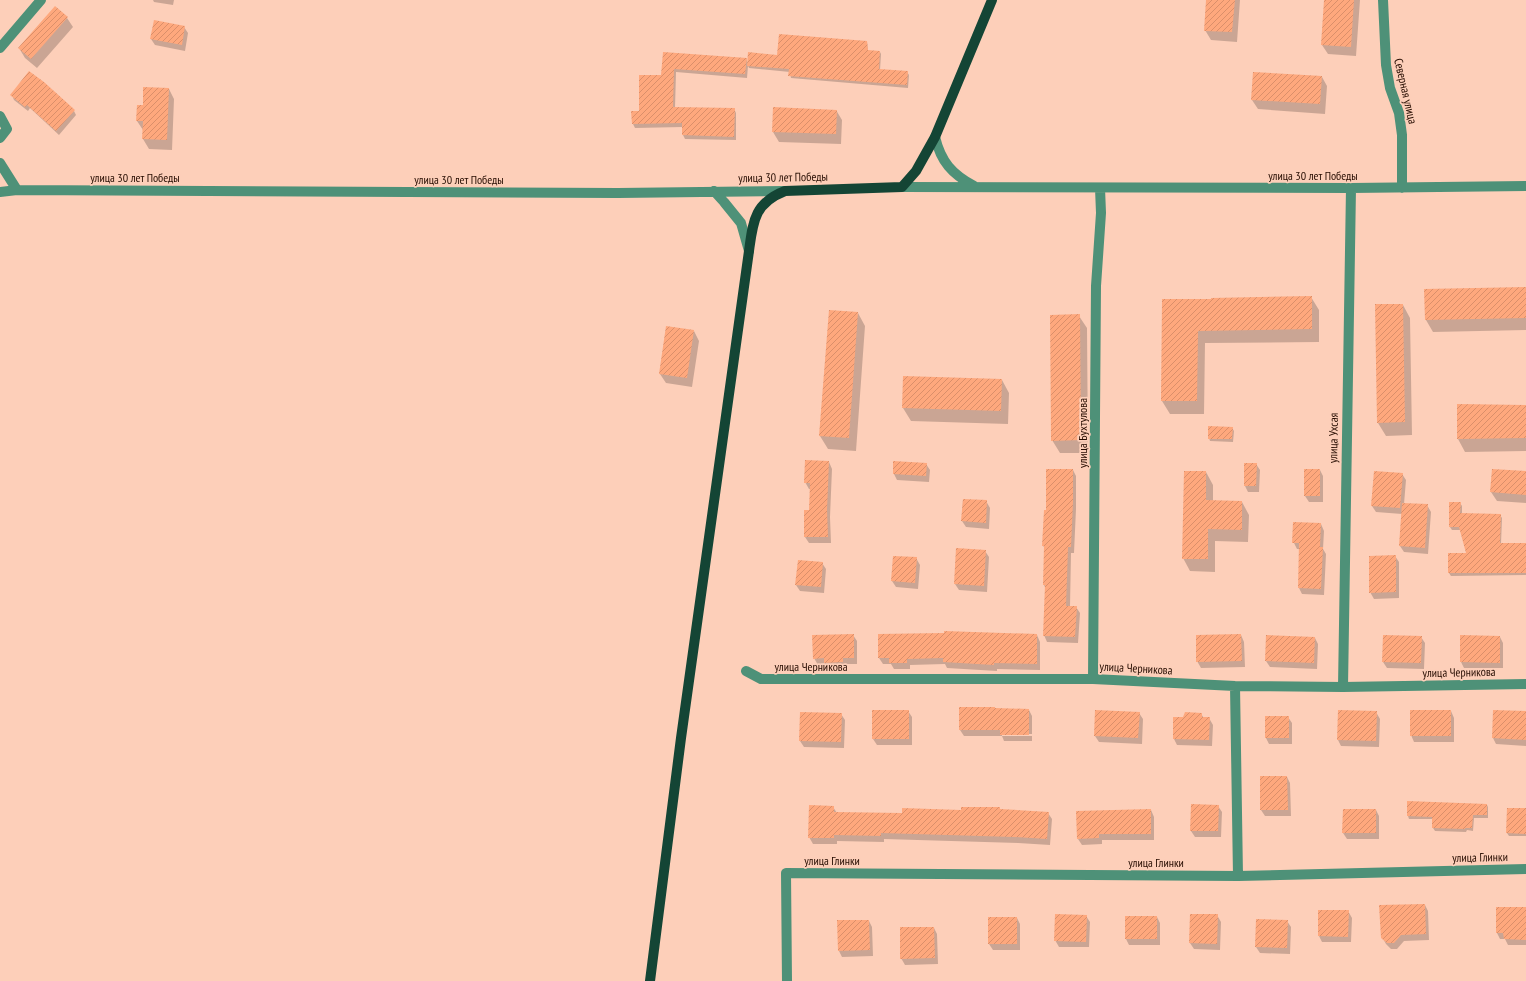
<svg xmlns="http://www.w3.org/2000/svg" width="1526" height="981" font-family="'PT Sans Narrow',sans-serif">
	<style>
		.shadow { fill: #0003 }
		.building { fill: url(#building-hatch) }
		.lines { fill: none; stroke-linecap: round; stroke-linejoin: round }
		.minor { stroke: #4e9178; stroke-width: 10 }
		.major { stroke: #144535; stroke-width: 10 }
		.labels { text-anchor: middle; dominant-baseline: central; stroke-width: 3.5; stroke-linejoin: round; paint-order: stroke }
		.street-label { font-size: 12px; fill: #260c01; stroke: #fdcfb9 }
	</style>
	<defs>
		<pattern id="building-hatch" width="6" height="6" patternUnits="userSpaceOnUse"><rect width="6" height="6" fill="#fea87d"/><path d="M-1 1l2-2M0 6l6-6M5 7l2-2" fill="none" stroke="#da8f6a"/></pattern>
	</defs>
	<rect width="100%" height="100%" fill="#fdcfb9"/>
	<path class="shadow" d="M153,0h21l-1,5 -19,-3z
		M1207,0h33l-3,42 -26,-2 -6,-10z
		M1325,0h35l-4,56 -28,-2 -6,-9z
		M55,7l12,11 6,9 -36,41 -12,-10 -6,-10z
		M184,27l4,6 -3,18 -30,-6 -4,-6z
		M867,42l1,9 12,1 1,2 -1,16 27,2 2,3 -1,13 -117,-10 -1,-6 -41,-4 -1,-2 -1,12 -71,-6 -1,36 59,1 2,4v27l-51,-1 -2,-4v-8l-48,1 -2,-4 -1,-12h8l22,-36 2,-23 82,6 2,4 30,-7z
		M1322,77l5,9 -2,28 -67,-5 -6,-9z
		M169,89l5,10 -2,51 -23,-1 -6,-10v-9l-6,-9 7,-15z
		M12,95l62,16 2,4 -17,20 -29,-27 -2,3 -14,-11z
		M836,110l6,10 -1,24 -62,-2 -6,-10z
		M1526,288v42l-93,2 -7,-12z
		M1311,297l8,13v32l-114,1 -1,71h-34l-8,-13 1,-101z
		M1403,305l7,13 2,117 -26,1 -8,-13z
		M858,313l7,13 -9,125 -28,-2 -8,-13z
		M1079,316l8,12 1,125h-28l-8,-13z
		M694,331l5,10 -7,46 -26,-4 -6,-9z
		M1002,380l7,13 -1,31 -97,-3 -8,-13z
		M1526,406v45l-61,1 -7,-13z
		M1232,428l2,3 -1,11 -23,-1 -1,-3z
		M829,462l3,7 -2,48 1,26h-22l-4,-6 5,-26v-22h-1l-4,-7z
		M926,464l4,6 -1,12 -32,-2 -3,-6z
		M1256,464l4,6 -1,22h-11l-3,-6z
		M1073,470l3,6v33l-2,44h-3l-1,54h6l4,6 -2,30 -31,-1 -3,-7 2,-46 -2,-4 1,-37 -2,-2 4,-35z
		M1305,470h15l3,6v26h-14l-4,-6z
		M1206,472l7,13v17h29l7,13 -1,27 -33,-1v31l-25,-1 -7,-13z
		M1375,472l27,2 4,6 -2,24 23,1 4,7 -3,42 -24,-2 -4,-6 2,-32 -26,-2 -4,-6z
		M1526,472v31l-29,-2 -6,-9z
		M963,500l23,1 4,7 -1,21 -23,-2 -4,-6z
		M1460,503l2,3v8l38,1 2,3 -1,26h25v31l-75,1 -2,-3 18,-19 -6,-24h-9l-2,-3z
		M1321,524l3,7 -1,18 3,5 -2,41 -22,-1 -3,-6 1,-39h-3l-3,-6z
		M985,551l4,6 -2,35 -28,-2 -4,-6z
		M1395,556l4,6v36l-25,1 -4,-7z
		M916,558l4,7 -2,24 -22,-2 -4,-6z
		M822,563l4,6 -2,24 -24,-2 -4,-6z
		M853,635l4,6v23h-11v4l-18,1 -2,-5 -8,1 -4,-7z
		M1037,635l3,7v28l-43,-1v2l-50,-3 -2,-4 -35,1v4h-16l-3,-5h-8l-4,-6z
		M1241,635l3,7 1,25 -44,1 -4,-7z
		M1421,637l4,6 -1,26 -37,-1 -4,-6z
		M1500,637l3,6v25h-39l-3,-6z
		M1315,638l3,6 -1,25 -47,-2 -4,-6z
		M960,708l69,2 3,6v18h-30v2h30v5h-28l-2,-5h-38l-4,-6z
		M908,711l4,6v28h-35l-4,-6z
		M1451,711l3,7v24h-40l-3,-7z
		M1494,711l32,1v34l-30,-2 -3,-6z
		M1376,712l4,7 -1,28 -38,-1 -3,-6z
		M1139,713l4,6 -1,25 -43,-2 -4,-6z
		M841,714l4,6 -1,28 -40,-1 -4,-6z
		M1201,714l3,4h5l4,7 -1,21 -35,-1 -3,-6v-21h10z
		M1288,717l4,6v21h-23l-3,-6z
		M1287,777l3,6 1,33h-26l-4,-6z
		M1487,805l1,2v11h-14l-1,13 -6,-1 -1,2 -31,-1 -2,-3v-9h-24l-1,-3z
		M1218,806l4,6 -1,25h-26l-4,-6z
		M833,807l4,6 66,1 97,-4 48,3 4,6 -2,26 -32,-2 -134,-4v3l-47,-1v3h-24l-4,-7z
		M1508,809h18v27h-17l-2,-3z
		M1151,810l3,7v23h-52v4l-20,1 -4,-6z
		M1376,810l3,6v23h-32l-4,-6z
		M1425,905l3,6 1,29 -25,1 -7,8h-6l-5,-5 -4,-7z
		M1497,908h29v37h-18l-3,-6h-5l-3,-6z
		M1319,911h29l4,7 -1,24h-29l-3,-6z
		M1191,915h26l4,7 -1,28 -26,-1 -4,-6z
		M1086,916l4,6 -1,25h-30l-4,-7z
		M1126,917h31l3,6v22h-31l-3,-6z
		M989,918h28l3,6v26h-27l-4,-6z
		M869,921l3,6 1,29 -31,1 -3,-6z
		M1287,921l4,6 -1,27 -30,-1 -4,-6z
		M934,928l3,6 1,30 -33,1 -4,-7z"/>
	<path class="building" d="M1206,0h29l-3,32 -28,-1z
		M1324,0h30l-3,47 -30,-2z
		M55,6l13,11 -37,42 -13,-11z
		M154,20l31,6 -3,19 -32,-6z
		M779,34l88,7 1,9 12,1 -1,18 29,2 -1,14 -119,-9 1,-7 -42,-3 1,-14 29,3z
		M663,52l84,6 -2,16 -71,-5 -1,38 62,1 -1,29 -52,-2v-12l-50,1 -1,-13h8v-36h22z
		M29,71l15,11 31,28 -19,21 -29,-26 -2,2 -15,-12z
		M1253,72l69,4 -2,28 -69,-4z
		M143,87l26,1 -2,52 -25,-1 1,-18h-7l1,-16h6z
		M773,107l64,3 -1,24 -64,-2z
		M1526,287v31l-101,2 -1,-31z
		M1312,296v33l-114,2 -1,70h-36l1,-102h49v-1z
		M1375,304h28l2,118 -28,1z
		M829,310l29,2 -9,126 -30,-2z
		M1080,314l1,126 -30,1 -1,-126z
		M666,326l28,4 -7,48 -28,-4z
		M903,376l99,3 -1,32 -99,-3z
		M1457,404l69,1v33l-69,1z
		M1208,426l25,1 -1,12h-24z
		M805,460l24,1 -2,49 1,27h-24v-27h5l1,-27h-6z
		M893,461l34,2 -1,13 -33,-2z
		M1244,463h13l-1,23h-12z
		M1046,469h27v33l-2,45h-3l-2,59h11l-2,31 -32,-1 2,-51h-2l1,-39h-2l2,-36h2z
		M1304,469h16v27h-16z
		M1492,469l34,2v24l-36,-3z
		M1184,471h22v29l36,1v29l-34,-1v30h-26z
		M1374,471l29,2 -3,35 -29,-2z
		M963,499l24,1 -1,23 -25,-2z
		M1449,502h12l-1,11 41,1 -1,29h26v30h-78v-20h18l-7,-26h-10z
		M1402,503l26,1 -3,44 -26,-2z
		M1293,522l28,1 -1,24h3l-2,42 -23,-1 1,-45h-7z
		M956,548l30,2 -2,36 -30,-2z
		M1396,555v37l-27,1v-37z
		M893,556l24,1 -2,26 -24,-2z
		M798,560l25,2 -2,25 -26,-2z
		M944,631l93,3v30l-43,-1v2l-51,-3v-4l-36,1v4h-18v-5h-11v-24l66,-1z
		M854,634v24h-11v4l-19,1v-5l-11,1 -1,-24z
		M1241,634l1,27 -46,1v-27z
		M1266,635l49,2 -1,26 -49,-2z
		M1383,635l39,1 -1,27 -39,-1z
		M1460,635l40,1v27l-40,-1z
		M959,707h36v1l34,1v26h-29v-5h-41z
		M872,710h37v29h-37z
		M1095,710l45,2 -2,26 -44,-2z
		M1338,710l39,1 -1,30 -39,-1z
		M1410,710h41v26h-41z
		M1493,710l33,1v29l-34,-2z
		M800,712l42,1 -1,29 -42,-1z
		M1185,712l17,1v4h8l-1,23 -36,-1v-22h10z
		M1265,716h24v22h-24z
		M1260,776h27l1,34h-28z
		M1407,801l80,3v11h-14l-1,13h-7v1l-33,-1v-11l-25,-1z
		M1191,804l28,1 -1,26h-28z
		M809,805l25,1v6l68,1v-5l59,2v-3h39v2l49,3 -2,27 -33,-2 -133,-4v3l-47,-1v3h-26z
		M1507,808h19v26l-20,-1z
		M1151,809v25h-52v4l-22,1 -1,-28z
		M1343,809h33v24h-34z
		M1425,904l1,30 -25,1 -7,8h-7l-6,-5 -2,-33z
		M1496,907h30v33l-22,-1 -1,-6h-7z
		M1318,910h31l-1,27 -30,-1z
		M1055,914l32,1 -1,27 -32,-1z
		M1190,914h28l-1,30 -28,-1z
		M1125,916h32v23h-32z
		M988,917h29v27h-29z
		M1256,919l32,1 -1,28 -32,-1z
		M837,920h32l1,30 -32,1z
		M900,927h34l1,31 -35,1z"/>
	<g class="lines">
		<path class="minor" d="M1383,0l3,65 4,23 9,25 3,22v53
			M0,48l41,-48
			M0,116l7,13 -7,9
			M935,137c6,25 17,37 39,49
			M0,163l17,27
			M902,187l449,1 175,-2
			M714,191l10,11 17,21 8,28
			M0,192l17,-2 601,3 167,-2
			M746,671l15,8h332l142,7 108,1 183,-3
			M1093,679l3,-393 5,-73 -1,-25
			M1235,686l3,190
			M1343,687l8,-499
			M787,981l-1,-108 452,3 288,-7"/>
		<path class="major" d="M650,981l31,-243 68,-487c4,-29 5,-48 36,-60l117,-4 14,-16 19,-34 57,-137"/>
	</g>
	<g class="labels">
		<g class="street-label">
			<text transform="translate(1406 91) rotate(77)">Северная улица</text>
			<text x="1313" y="175">улица 30 лет Победы</text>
			<text x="135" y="177">улица 30 лет Победы</text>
			<text transform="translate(783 177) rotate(-1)">улица 30 лет Победы</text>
			<text x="459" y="179">улица 30 лет Победы</text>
			<text transform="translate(1082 433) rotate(-90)">улица Бухтулова</text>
			<text transform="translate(1333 438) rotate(-89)">улица Ухсая</text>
			<text x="811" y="666">улица Черникова</text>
			<text transform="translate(1136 668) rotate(3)">улица Черникова</text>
			<text transform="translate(1459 672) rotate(-1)">улица Черникова</text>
			<text transform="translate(1480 857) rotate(-1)">улица Глинки</text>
			<text x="832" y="860">улица Глинки</text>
			<text x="1156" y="862">улица Глинки</text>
		</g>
	</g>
</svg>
